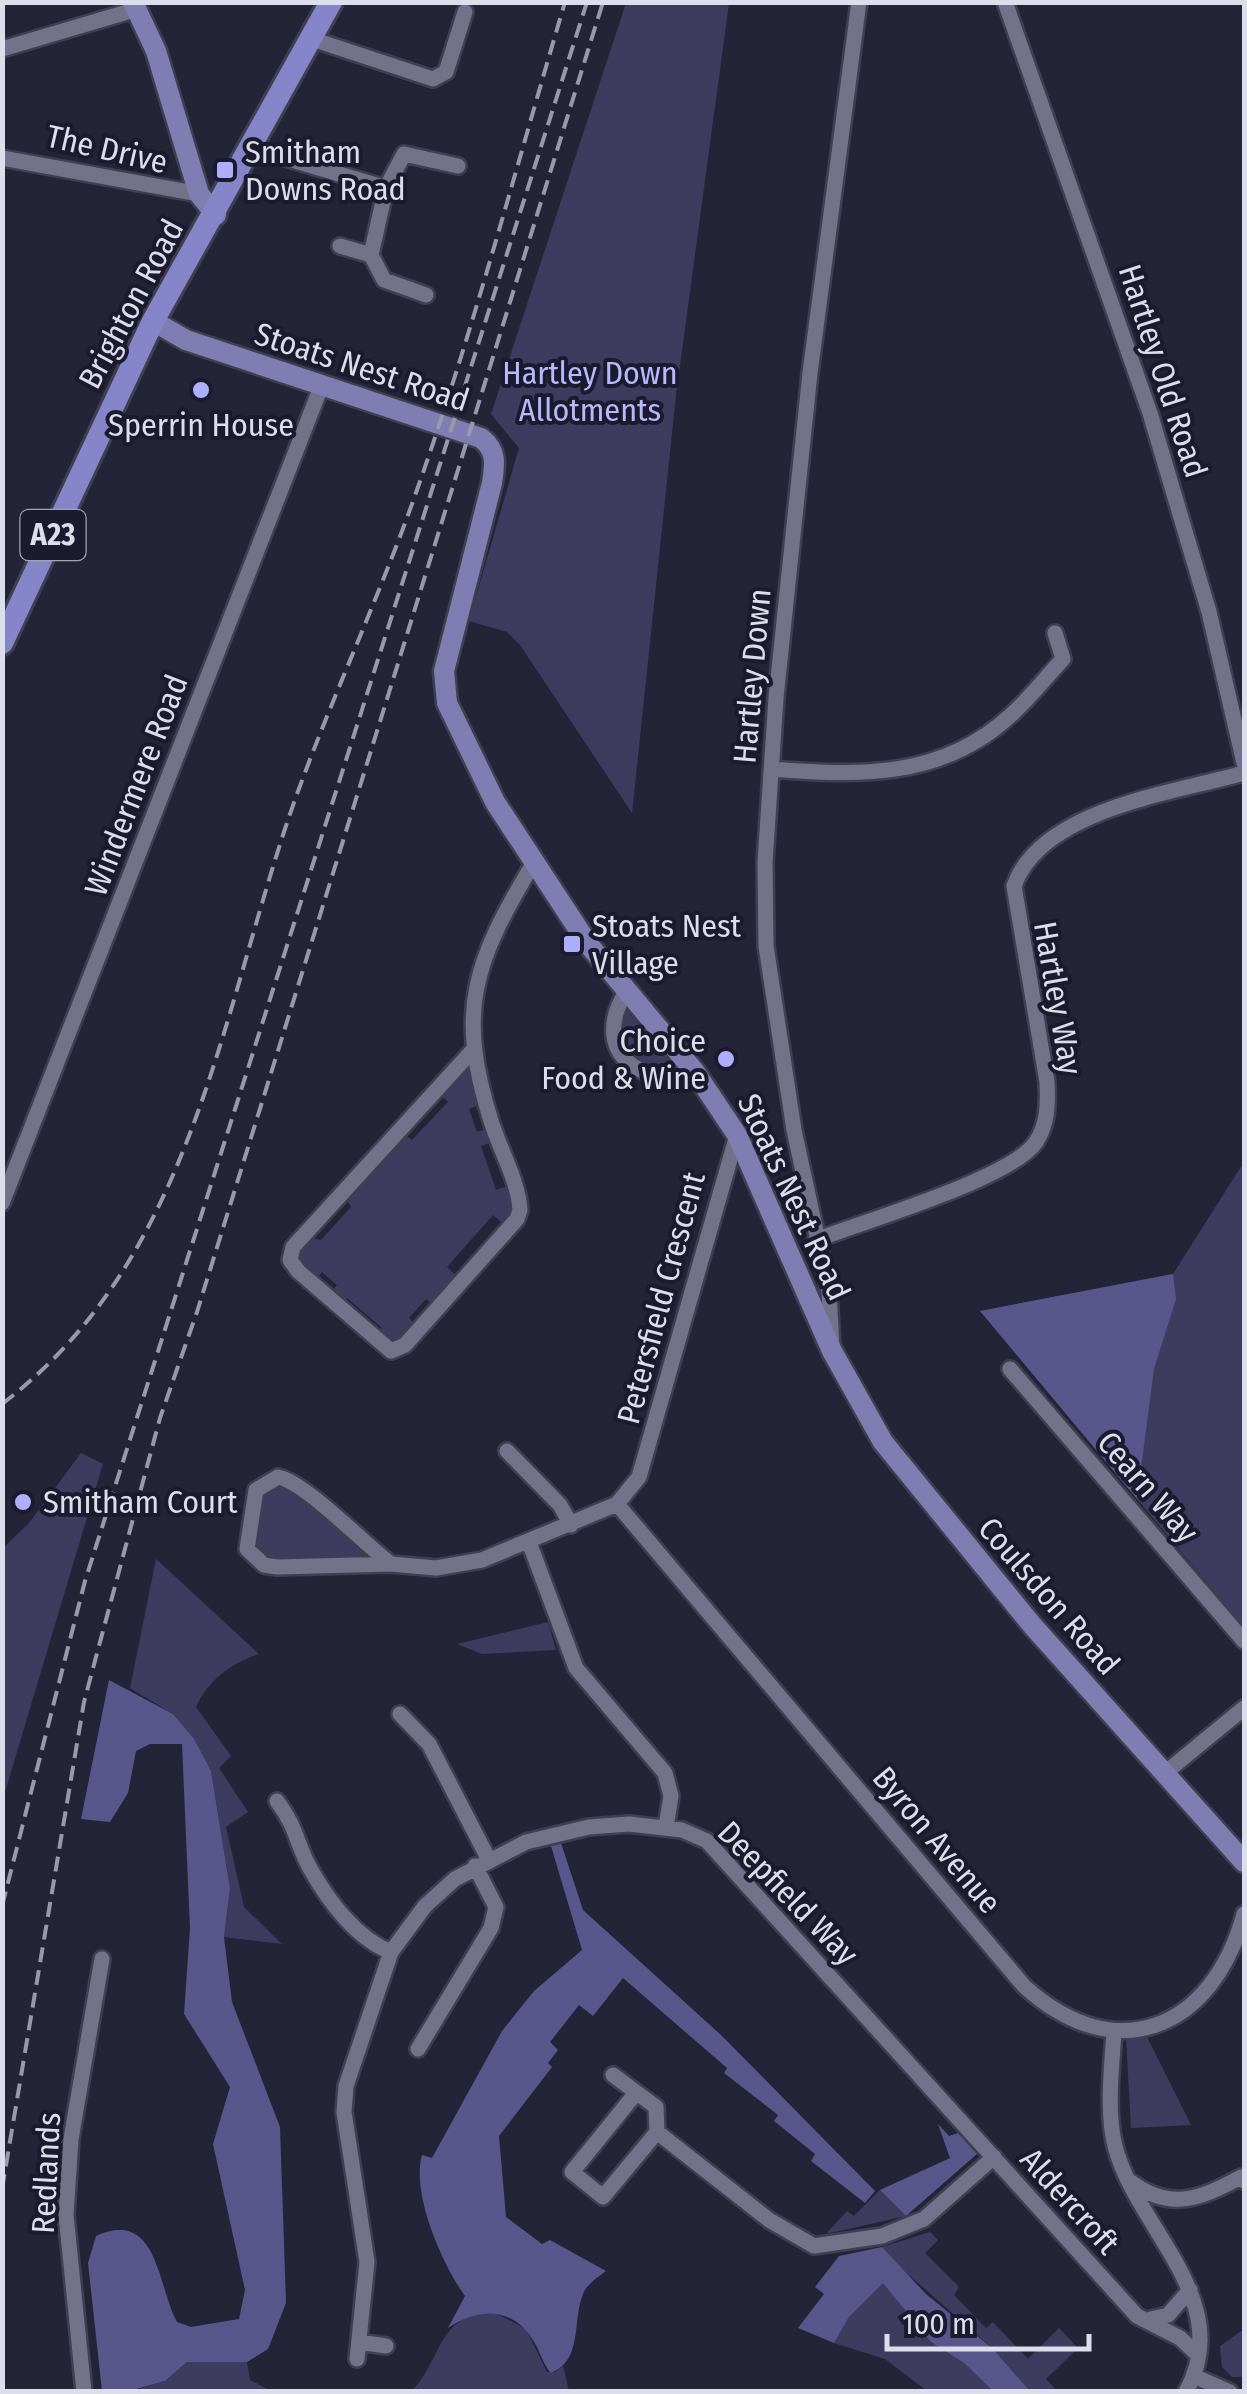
<svg xmlns="http://www.w3.org/2000/svg" width="1247" height="2394" font-family="'Fira Sans Condensed',sans-serif">
	<style>
		.green { fill: #3d3c5f }
		.forest { fill: #58568b }
		.lines { fill: none; stroke-linecap: round; stroke-linejoin: round }
		.minor-casing { stroke: #403f51; stroke-width: 20 }
		.major-casing { stroke: #403f51; stroke-width: 25 }
		.highway-casing { stroke: #403f51; stroke-width: 28 }
		.minor { stroke: #72728b; stroke-width: 15 }
		.major { stroke: #7f7db1; stroke-width: 20 }
		.highway { stroke: #8785ca; stroke-width: 22 }
		.rail { stroke: #9899aa; stroke-width: 4; stroke-dasharray: 15 8; stroke-linecap: butt }
		.poi-dot { fill: #afaefa; stroke: #1b1a2f; stroke-width: 4 }
		.labels { text-anchor: middle; dominant-baseline: central; stroke-width: 8; stroke-linejoin: round; paint-order: stroke }
		.shield { fill: #1b1a2f; stroke: #a3a3b3; stroke-width: 2.5 }
		.shield-label { font-size: 30px; font-weight: bold; fill: #dddeec }
		.street-label { font-size: 32px; fill: #dddeec; stroke: #1b1a2f }
		.poi-label { font-size: 32px; fill: #dddeec; stroke: #1b1a2f; text-anchor: start }
		.park-label { font-size: 32px; fill: #b9b9fa; stroke: #1b1a2f }
	</style>
	<rect width="100%" height="100%" fill="#242439"/>
	<path class="green" d="M626,3h103l-53,392 -44,418 -112,-168 -13,-13 -38,-11 50,-173 -28,-34z
		M622,1005l59,68 -11,2 -45,-20 -7,-35z
		M472,1051l13,51 -16,7 8,23 16,-5 5,13 -17,6 15,44 18,-6 5,17 -11,27 -15,-13 -46,52 14,13 -24,28 -11,-9 -17,19 10,10 -14,17 -32,-6 9,-11 -35,-30 -10,10 -10,-10 10,-13 -15,-13 -11,12 -13,-13 -5,-24 11,-11 17,4 30,-33 -7,-14 57,-61 11,8 36,-38 -11,-11z
		M1244,1162v465l-264,-316 193,-37z
		M81,1453l22,11 -98,328 -2,-244 26,-25z
		M285,1484l81,69 -3,7h-94l-14,-9c1,-30 -7,-62 30,-67z
		M156,1559l103,95c-26,8 -52,27 -63,53l35,49 -12,12 29,44 -22,15 18,80 38,37 -58,-7 6,-49 -19,-117 -38,-57 -43,-26z
		M548,1622l8,28 -74,4 -25,-10z
		M1145,2033l46,92 -60,3 -5,-91z
		M880,2190l26,26 -80,18 21,-23 7,5z
		M930,2232l8,8 -13,13 34,34 -5,8 32,33 7,-6 35,37 31,-31 19,20 -32,31 11,12h-27l-37,-42 -110,-97 -1,-5z
		M883,2282l48,60 33,21 29,28h-66l-42,-32 -51,-16 15,-26z
		M492,2311l34,18 21,43h8l8,-6 6,25 -158,1c33,-34 24,-75 81,-81z
		M1244,2329v48h-12l-10,-10 -2,-21z
		M187,2362h60l3,18 21,11 -142,1 36,-11z"/>
	<path class="forest" d="M1173,1274l3,25 -22,70 -17,130 -157,-188z
		M109,1680l64,34 21,25 17,32 19,117 -6,49 8,65 48,125 6,176 -18,46 -21,13h-60l-22,19 -36,10h-27l-14,-128 8,-27c62,-28 61,49 81,86l14,5 48,-8 6,-29 -32,-146 17,-57 -46,-73 6,-86 -8,-184h-32l-14,7 -8,42 -18,29 -29,-3z
		M561,1843l22,67 138,125 154,156 -10,12 -54,-42 4,-7 -41,-33 4,-6 -54,-42 3,-5 -104,-90 -30,38 -14,-11 -29,37 8,8 -10,13 4,4 -53,69 7,81 36,27 8,-4 56,31c-8,6 -20,14 -23,23 -11,27 0,66 -32,79 -7,-8 -10,-18 -15,-28 -21,-38 -55,-39 -88,-17l17,-32c-23,-32 -54,-103 -43,-141l10,3 70,-127 32,-40 48,-41 -31,-104z
		M938,2124l11,12 9,-3 19,21 -71,62 -26,-26 70,-32z
		M882,2247l44,47 67,55 37,42h-37l-29,-28 -33,-21 -48,-59 -34,34 -15,26 -36,-15 26,-34 -9,-7 24,-31z"/>
	<g class="lines">
		<defs>
			<path id="minor" d="M1005,2l145,411 59,199 35,151
				M312,39l121,40 13,-7 19,-60
				M2,49l132,-39
				M252,148l134,40
				M2,158l197,36
				M340,246l31,9 13,25 42,15
				M371,255l15,-67 18,-34 54,12
				M772,769c87,7 170,10 239,-54 19,-17 35,-38 52,-56l-8,-26
				M626,992c-36,57 12,97 69,80
				M472,1051l-179,196 -3,13 8,11 93,80 14,-6 112,-126 3,-9c-2,-30 -20,-60 -29,-89 -35,-111 -17,-159 42,-257
				M2,1203l319,-816
				M816,1240c48,-19 195,-61 220,-98 12,-18 12,-39 11,-60l-33,-196c27,-77 160,-93 230,-113
				M832,1347l-3,-56 -35,-161 -28,-184 -1,-84 11,-164 34,-325 49,-371
				M1010,1369l234,272
				M507,1451l53,54 11,20
				M617,1504l407,482c92,84 189,43 220,-72
				M529,1542l47,126 89,105 6,23 -5,31
				M391,1564c-28,-21 -86,-82 -113,-87l-22,13 -9,59 17,16 13,2 114,-3 45,4 46,-8 135,-56 22,-27 98,-342
				M400,1714l29,30 59,114
				M1165,1773l79,-65
				M277,1801c21,28 19,43 34,69 18,32 46,69 80,82
				M1114,2031c-2,36 -8,79 1,115 20,81 122,154 71,246
				M418,2049l73,-121 5,-21 -21,-41
				M613,2075l43,32 1,25
				M636,2093l-64,79 31,25 54,-65 112,88 45,26 68,-10 42,-17 70,-62
				M1131,2182c40,30 71,16 110,-5l3,4
				M1151,2319l17,-4 22,-25
				M359,2342l27,4
				M357,2359l10,-97 -23,-150 2,-26 45,-134 34,-46 30,-27 71,-37 63,-15 40,-3 53,6 25,11 430,475 43,22 17,16
				M1194,2376l36,16
				M84,2392l-18,-177 5,-76 31,-180"/>
			<path id="major" d="M133,2l23,49 43,143 17,21
				M153,321l33,19 295,98c16,12 14,26 11,45l-48,188 3,32 48,99 93,142 107,128 42,63 95,216 51,91 149,183 212,237"/>
			<path id="highway" d="M2,643l151,-322 178,-319"/>
		</defs>
		<use href="#minor" class="minor-casing"/>
		<use href="#major" class="major-casing"/>
		<use href="#highway" class="highway-casing"/>
		<use href="#minor" class="minor"/>
		<use href="#major" class="major"/>
		<use href="#highway" class="highway"/>
		<path class="rail" d="M2,1404c194,-147 219,-398 295,-610 38,-104 85,-203 121,-307 56,-159 99,-323 147,-485
			M2,1906l83,-325 502,-1579
			M2,2189l82,-487 76,-284 37,-106 406,-1310"/>
	</g>
	<g class="poi-dot">
		<rect x="215" y="160" width="20" height="20" rx="5"/>
		<circle cx="201" cy="390" r="10"/>
		<rect x="562" y="934" width="20" height="20" rx="5"/>
		<circle cx="726" cy="1059" r="10"/>
		<circle cx="23" cy="1502" r="10"/>
	</g>
	<g class="labels">
		<rect class="shield" x="20.5" y="510" width="65" height="50" rx="8"/>
		<g class="shield-label">
			<text x="53" y="535">A23</text>
		</g>
		<g class="street-label">
			<text transform="translate(107 149) rotate(13)">The Drive</text>
			<text transform="translate(131 304) rotate(-62)">Brighton Road</text>
			<text transform="translate(362 367) rotate(18)">Stoats Nest Road</text>
			<text transform="translate(1163 371) rotate(72)">Hartley Old Road</text>
			<text transform="translate(752 676) rotate(-85)">Hartley Down</text>
			<text transform="translate(136 785) rotate(-69)">Windermere Road</text>
			<text transform="translate(1058 998) rotate(80)">Hartley Way</text>
			<text transform="translate(794 1197) rotate(65)">Stoats Nest Road</text>
			<text transform="translate(661 1298) rotate(-75)">Petersfield Crescent</text>
			<text transform="translate(1148 1487) rotate(49)">Cearn Way</text>
			<text transform="translate(1049 1596) rotate(49)">Coulsdon Road</text>
			<text transform="translate(937 1840) rotate(50)">Byron Avenue</text>
			<text transform="translate(788 1893) rotate(46)">Deepfield Way</text>
			<text transform="translate(46 2173) rotate(-87)">Redlands</text>
			<text transform="translate(1070 2201) rotate(48)">Aldercroft</text>
		</g>
		<g class="poi-label">
			<text x="245" y="152">Smitham<tspan x="245" dy="37">Downs Road</tspan></text>
			<text x="201" y="425" text-anchor="middle">Sperrin House</text>
			<text x="592" y="926">Stoats Nest<tspan x="592" dy="37">Village</tspan></text>
			<text x="706" y="1041" text-anchor="end">Choice<tspan x="706" dy="37">Food &amp; Wine</tspan></text>
			<text x="43" y="1502">Smitham Court</text>
		</g>
		<g class="park-label">
			<text x="590" y="373">Hartley Down<tspan x="590" dy="37">Allotments</tspan></text>
		</g>
	</g>
	<rect width="1247" height="2394" fill="none" stroke="#dddeec" stroke-width="10"/>
	<path d="M887 2334v15h202v-15" fill="none" stroke="#dddeec" stroke-width="5"/>
	<text x="902" y="2334" font-size="30" fill="#dddeec" stroke="#1b1a2f" stroke-width="8" paint-order="stroke">100 m</text>
</svg>
